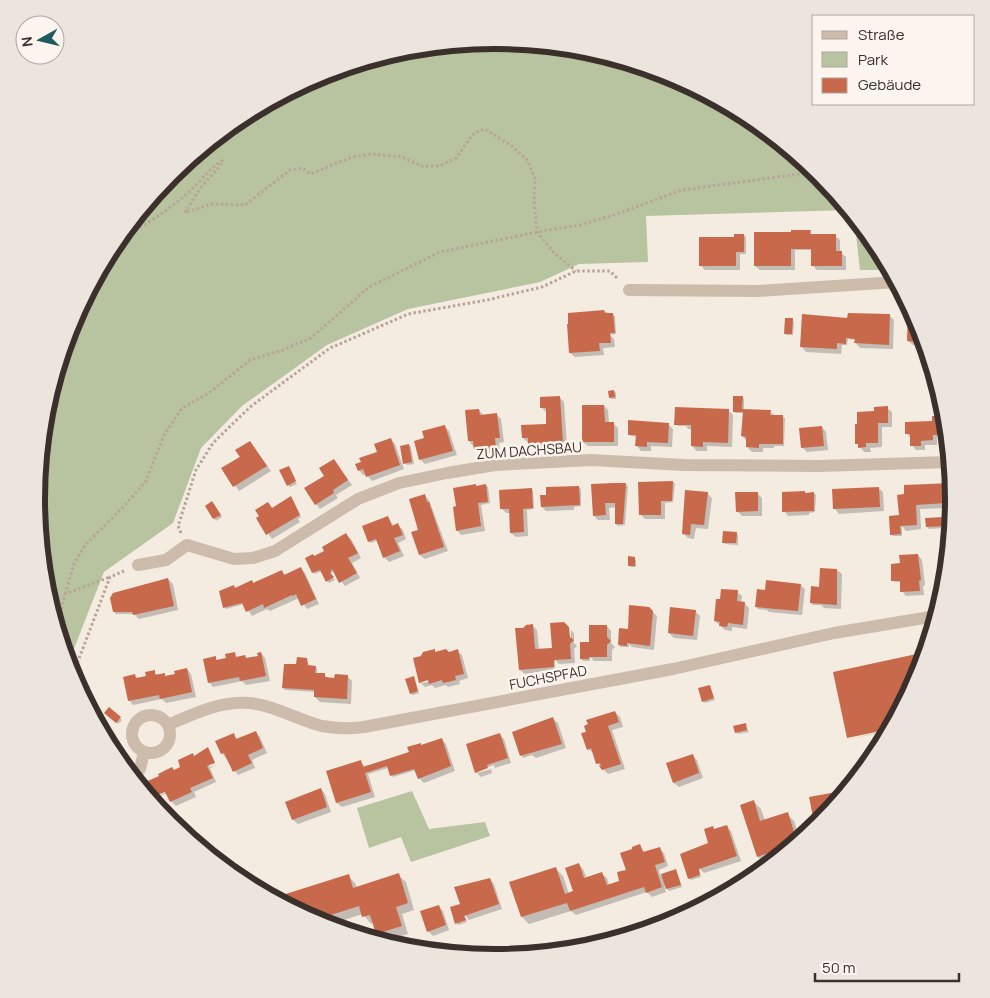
<svg xmlns="http://www.w3.org/2000/svg" width="990" height="998" font-family="Manrope,sans-serif">
	<style>
		.green { fill: #b8c4a0 }
		.water { fill: #7fb0b2 }
		.shadow { fill: #0003; fill-rule: evenodd }
		.building { fill: #c8694b }
		.lines { fill: none; stroke-linecap: round; stroke-linejoin: round }
		.path { stroke: #b9a596; stroke-width: 3; stroke-dasharray: 2.5 2.5; stroke-linecap: butt }
		.lane { stroke: #cdbbac; stroke-width: 11 }
		.street { stroke: #cdbbac; stroke-width: 12 }
		.labels { text-anchor: middle; dominant-baseline: central; stroke-width: 5; stroke-linejoin: round; paint-order: stroke }
		.street-label { font-size: 14px; fill: #3b302b; stroke: #fbf5ee }
		.rim { fill: none; stroke: #3b302b; stroke-width: 6 }
	</style>
	<rect width="100%" height="100%" fill="#f4ebe1"/>
	<path class="green" d="M495,40l90,9 86,26 79,43 70,57 29,35 -203,6 2,46 -69,2 -39,18 -132,27 -81,36 -85,61 -41,42 -28,75 -69,49 -36,92 -23,-76 -9,-89 9,-90 26,-86 43,-79 57,-70 28,-23 28,-19 99,-59 80,-24z
		M854,217l23,27 13,26h-30z
		M412,791l17,38 56,-7 5,14 -79,26 -10,-25 -32,11 -12,-40z"/>
	<path class="water" d="M326,73l-99,59 -28,19 41,-34z"/>
	<path class="shadow" d="M810,231l2,5h23l5,4v12l6,5v13h-29l-5,-5v-15h-17v20h-35l-5,-4 36,-33z
		M744,235l2,2v17h-6v16h-35l-5,-5 35,-27z
		M604,311l11,5 1,18 -6,1 4,4 1,8 -12,1 1,7 -29,2 -5,-4z
		M914,314l5,10 7,22 -13,-1 -5,-4z
		M890,316l4,4 -1,29 -33,-1 -4,-5v-3l-8,-1 -1,6h-5l-1,9 -35,-2 -4,-5 37,-28z
		M792,320l2,2 -1,13h-6l-2,-2z
		M614,391l2,2v6h-4l-2,-1z
		M742,397l2,2v11l26,1 5,5 8,1 2,1 -1,28h-10v2h-11v4h-11l-5,-5v-6l-5,-5 1,-23h-7l-2,-2z
		M560,398l4,4 3,45 -33,1 -11,-10 25,-13 -2,-13 -4,-4z
		M604,406l4,4 1,13h4l5,5v18h-30l-5,-4z
		M887,408l5,4v15h-10v20l-12,1 1,4h-7l-7,-9 18,-31z
		M479,410l4,5h14l4,4 3,23 -5,1 1,9 -21,2 -10,-13z
		M728,410l5,5 -1,32 -25,-1v5h-10l-5,-5v-17h-4l-2,-3h-8l-2,-2z
		M946,418l2,19h-11v8h-12v5h-9l-4,-5 -1,-7 -5,-5z
		M669,425l4,4 -1,18 -21,-1v5h-10l-4,-5v-9l-6,-1 -2,-2z
		M444,426l5,5 8,24 -32,9 -5,-5 5,-20z
		M822,427l4,5 2,18 -21,2 -5,-5z
		M391,439l4,5 9,25 -32,12 -6,-7 -3,1 -4,-5 3,-7 17,-11z
		M409,445l2,2 3,17 -7,1 -2,-2z
		M254,447l17,24 -32,20 -16,-23z
		M334,460l18,25 -16,10 2,3 -18,11 -4,-5 9,-28z
		M290,469l7,15 -7,3 -2,-2z
		M673,482l2,2 -2,18 -8,1v16h-20l-4,-4z
		M626,484l2,2 -3,39 -7,1 -2,-2v-17l-7,1 1,12h-12l-4,-4 -2,-30z
		M952,484l2,15 -2,19 -4,-4 -1,-6 -27,1 1,20 -15,2 -4,-5v10h-9l-2,-2 10,-18 5,-21 -1,-9z
		M486,485l2,2 2,16 -9,2 4,26 -24,4 -4,-5 19,-43z
		M579,487l2,2v17l-7,1v3l-28,1 -4,-4z
		M878,488l5,4 1,19 -45,3 -4,-5 -2,-19z
		M531,489l2,2 1,18 -7,1 1,26 -12,1 -5,-4 -1,-20h-4l-4,-4z
		M804,492l2,2 8,-1 2,2 -1,17 -6,1v2l-21,1 -4,-5z
		M707,493l5,5 -4,31 -12,-1 -2,11 -6,-1 -5,-5z
		M757,493l5,5v18h-20l-5,-5z
		M424,495l5,5 19,51 -23,8 -5,-4 -8,-22 7,-2z
		M293,500l8,17 -3,2 2,3 -28,17 -14,-20 10,-16 5,6z
		M214,504l8,13 -6,4 -10,-15z
		M388,518l6,8 4,-1 5,5 3,9 -8,4 6,13 -15,6 -5,-5 -6,-17 -7,3 -2,-2z
		M943,518l2,2 1,8 -17,1 -2,-2z
		M736,533l2,2v10l-13,-1 -2,-2z
		M346,535l5,4 10,19 -9,5 8,15 -15,8 -12,-15 -2,4 4,5 -6,3 -7,-12 -7,3 -2,-2 2,-14 10,-6z
		M918,555l4,5 3,25 -2,1 1,9 -18,1 -4,-5 -1,-9h-6l-2,-2 8,-15z
		M634,558l2,2v7h-5l-2,-2z
		M301,569l4,4 14,31 -12,5 -7,-10h-3l-27,12 -3,-2 -15,7 -8,-12 -18,5 -2,-2 11,-18 17,-8 2,3 27,-13 5,5z
		M837,570l5,4 -1,35 -17,-1 -3,-3h-8l-2,-2 7,-15z
		M168,579l5,5 5,26 -39,9 -5,-5h-18l-2,-2z
		M800,585l5,4 -3,26 -33,-3 -2,-2 -9,-1 -2,-2 9,-16z
		M737,592l5,4 -1,7 4,1 4,4 -2,21 -15,-2v4l-7,-1 -10,-9z
		M649,608l8,8 -3,34 -22,-3 -3,-3v3h-8l-2,-2 10,-15z
		M695,611l5,5 -3,24 -23,-2 -5,-5z
		M533,626l4,4 2,20h14l18,-7v-13l3,3v10l3,3 -3,3 1,14 -16,1 -4,-4v9l-30,5 -5,-4 4,-41z
		M607,626l4,5v12l4,4 -3,3v11h-18l-4,-4v4h-7l-2,-2 9,-16z
		M434,651l3,2h12l8,-2 5,4 6,23 -9,3 1,3 -12,3 -2,-2 -11,3 -3,-3 -7,2 -5,-5zM434,677l1,3 -13,3v-2z
		M261,653l4,5 5,23 -24,4 -4,-4 -29,6 -4,-5 6,-24 3,3 9,-2 7,-5 4,4 7,-2 2,3 12,-2z
		M306,659l3,8h7l1,2v5l7,1 4,3 8,1 11,-3 5,5 -1,23 -31,-2 -5,-5 1,-5 -31,-2 -2,-2 14,-22z
		M187,669l4,5 5,23 -30,6 -4,-4 -29,6 -4,-5 6,-24 3,3 9,-2 7,-5 4,3 6,-1 3,3 9,-2z
		M413,678l6,15 -6,2 -2,-2z
		M709,686l6,14 -10,3 -2,-2z
		M109,708l13,12 -4,4 -12,-11z
		M615,712l5,5 3,10 -11,3 13,39 -17,5 -11,-11 -3,-10 -6,-4 -1,-16z
		M553,719l5,4 8,25 -30,10 -4,-3 -9,3 -9,-25z
		M106,722l11,21 -7,3 3,7 -15,-28z
		M745,724l4,8 -11,2 -2,-2z
		M889,730v1l-39,8z
		M255,732l5,5 7,16 -15,7 3,8 -17,7 -16,-22 11,-18 5,5z
		M499,734l5,5 7,24 -20,6 1,4 -11,4 -4,-4 18,-5 -1,-3 -17,6v2l-1,-1z
		M442,740l4,4 9,27 -31,12 -5,-5 -3,-8 -23,7 -5,-9 -20,6 7,23 -33,10 -5,-4 23,-41 5,4 44,-12 11,-10 2,2z
		M208,748l7,14 -6,2v3l7,-2 -6,3 6,14 -22,10 2,5 -20,9 -5,-5 -4,-8 -13,6 3,8 -16,-19 33,-17zM170,788l1,2 -19,9v-3z
		M693,756l4,4 6,18 -24,9 -5,-4 -6,-19z
		M321,789l4,5 6,18 -33,12 -5,-4 -6,-17z
		M842,792l2,2 -28,32 -6,-28z
		M754,802l7,7 4,12 22,-7 7,7 6,18 -25,21 -10,4 -7,-7 -16,-52z
		M727,826l4,5 10,30 -37,12 -6,-6 3,10 -10,3 -2,-2 21,-34 5,-14z
		M640,846l5,7 14,-5 5,5 4,13 -9,4 1,5 16,-5 6,17 -13,4 -5,-6 2,7 -14,5 -5,-5 -71,23 -5,-4 -42,13 -7,-7 34,-48 7,7 6,18 6,-2 4,-28 4,5 4,10 15,-5 5,4 2,7 11,-3z
		M398,875l8,7 8,28 -12,4 6,20 -23,7 -8,-7 -3,-12 -3,2 -8,-10 -35,11 -9,-2 -44,-24 73,-23 7,7 2,5z
		M490,879l4,5 8,25 -33,11 -5,-6 3,8 -9,3 -1,-2 4,-18z
		M438,906l5,5 6,19 -16,6 -5,-5z"/>
	<path class="building" d="M791,230h20l-1,4h26v17h6v15h-31v-17h-20v17h-37v-34h37z
		M734,234h10v18h-8v14h-37v-29h35z
		M604,310l1,3h8l2,20h-5l1,10h-12l1,8 -31,2 -2,-29h1v-11z
		M908,312h5l6,12 5,18 -17,-1z
		M848,313l42,1 -1,31 -35,-2 1,-4 -9,-1v6l-9,-1v6l-37,-2 2,-33 45,4z
		M785,318h8l-1,16h-8z
		M614,390l1,7 -6,1 -1,-7z
		M560,396l3,47 -35,1v-6h-6l-1,-13 25,-1v-16h-6v-11z
		M733,396h10l-1,13 29,1 -1,5h13v29h-24v4l-13,-1v-10l-5,-1 2,-24h-10z
		M582,405h22l1,17h9v20h-32z
		M888,406v17h-10v20h-12v4l-8,1v-4h-3v-20h2v-12l17,-1v-4z
		M675,407l54,2 -1,34 -25,-1v5l-12,-1v-21h-17z
		M479,409l1,6 17,-2 3,25h-5l1,10 -22,2 -1,-9h-5l-3,-31z
		M932,416h14l1,19h-14v5l-12,1v5h-11v-12h-5v-12l27,-1z
		M628,420l41,3 -1,20 -21,-1v5l-12,-1 1,-11h-8z
		M445,425l8,26 -34,9 -5,-19 10,-3 -2,-7z
		M822,426l2,20 -23,2 -2,-20z
		M391,438l9,27 -34,12 -3,-8 -5,2 -3,-7 6,-2 -2,-4 18,-6 -3,-8z
		M250,441l17,25 -34,21 -12,-19 19,-11 -5,-7z
		M409,444l3,18 -9,2 -3,-18z
		M334,459l14,21 -15,10 1,3 -19,12 -11,-17 20,-12 -5,-8z
		M289,466l7,15 -9,5 -8,-16z
		M673,481l-1,20h-11v14h-22l-1,-33z
		M614,483h12l-3,41h-8v-21h-10l1,12 -13,1 -2,-32z
		M952,483l2,16 -2,15h-6v-11l-30,2 1,20 -17,1 1,8 -11,1 -1,-19 10,-1 -2,-20 7,-1v-9z
		M476,484v2l10,-2 2,18 -10,1 3,23 -25,5 -3,-24 3,-1 -3,-18z
		M579,486l1,19 -39,2 -1,-12h6v-8z
		M879,487l1,20 -47,2 -1,-20z
		M532,488l1,20 -10,1 1,23 -14,1 -1,-24h-9l-1,-19z
		M685,490l23,2 -4,33 -13,-1 -1,11 -8,-1z
		M805,491v2l9,-1v19l-32,1v-20z
		M735,492h23v19l-22,1z
		M425,494l2,8h2l15,45 -25,8 -8,-23 7,-2 -9,-31z
		M291,496l9,19 -34,20 -10,-17 3,-2 -4,-6 13,-8 4,6z
		M212,501l9,14 -8,4 -8,-13z
		M388,516l4,10 6,-3 5,12 -9,3 6,13 -17,7 -7,-19 -8,3 -6,-16z
		M944,517l1,9 -19,1 -1,-9z
		M723,531l14,1 -1,11h-14z
		M346,533l12,20 -10,5 9,15 -18,10 -7,-14 -2,4 4,4 -8,5 -6,-12 -8,3 -7,-15 8,-4 1,2 10,-5 -2,-4z
		M918,554l3,26 -2,1 1,10 -20,1v-11h-9v-17l9,-1 -1,-8z
		M628,556l7,1v9h-7z
		M301,567l15,32 -15,7 -5,-12 -3,2 -1,-1 -28,13 -1,-4 -17,8 -4,-9 -19,5 -4,-17 15,-6 1,3 17,-8 1,3 29,-13 2,5z
		M820,568l17,1v36l-27,-2 1,-17 8,1z
		M168,578l6,28 -41,9 -1,-3h-19l-3,-14 3,-5z
		M766,580l35,4 -3,27 -43,-4 2,-18 8,1z
		M721,589l17,1 -1,11 8,1 -2,23 -15,-2 -1,4 -8,-1 1,-4 -6,-1 2,-22h4z
		M629,605l20,2 4,4 -3,35 -23,-3v3l-9,-1 1,-17 9,1z
		M670,607l26,3 -3,26 -25,-3z
		M564,622l5,5 1,10 4,3 -4,4 1,15 -17,1v7l-35,3 -4,-42h8l3,-3 7,-1 2,25 17,-1 -2,-25z
		M589,625h18v12l4,4 -4,4v12h-18v2h-9v-17h9z
		M435,649v3l11,-3 3,3 9,-3 6,25 -9,2 1,4 -13,3 -1,-3 -13,4 -1,-4 -9,3 -6,-25 8,-2 2,-4z
		M235,652l1,5 9,-2 1,3 12,-2 -1,-3 4,-1 5,24 -26,5 -1,-4 -31,6 -5,-24 13,-3v4l10,-2 -1,-4z
		M926,652l-7,23 -29,54 -43,9 -14,-66z
		M297,657l10,1 1,7 8,1 -1,7h10v4l9,1 1,-4 13,1 -1,24 -33,-2v-7l-32,-2 2,-24h12z
		M187,668l5,24 -32,7 -1,-4 -31,6 -5,-24 12,-3 1,4 10,-2 -1,-4 10,-2v5l10,-2v3l10,-2 -1,-3z
		M414,676l4,15 -8,3 -5,-15z
		M710,685l4,13 -12,4 -4,-14z
		M109,707l12,10 -5,6 -12,-10z
		M615,711l4,11 -11,4 13,38 -19,6 -3,-4h2l-1,-3 -4,1 -5,-16 -4,2 -6,-17 5,-1 -2,-6 4,-2 -2,-4z
		M553,717l9,27 -42,12 -8,-24z
		M106,720l10,21 -8,3 -10,-20z
		M746,723l1,7 -12,3 -2,-7z
		M256,731l7,17 -15,7 4,8 -19,9 -9,-19 -3,1 -6,-13 19,-8 2,6z
		M500,733l8,25 -21,7 1,3 -13,5 -9,-29z
		M442,738l9,28 -33,13 -4,-10 -24,7 -3,-10 -22,7 6,19 -35,11 -10,-32 35,-11 2,7 46,-15 -2,-5 14,-4v2z
		M208,747l7,16 -8,3 6,12 -23,10 2,4 -22,10 -5,-10 -15,6 -9,-11 4,-2 -2,-2 16,-7 -1,-2 14,-7 2,3 6,-3 -2,-7 15,-7 1,3z
		M693,754l6,19 -26,10 -7,-20z
		M321,788l6,19 -35,13 -7,-18z
		M842,791l1,4 -28,32 -6,-30z
		M754,800l6,21 28,-9 9,30 -6,5 -20,5 -14,5 -17,-52z
		M727,825l10,31 -38,13 1,6 -12,4 -8,-25 28,-11 -4,-14 9,-3 1,3z
		M640,844l3,8 17,-5 5,15 -10,3 7,22 -16,6 -2,-6 -74,24 -3,-8 -46,14 -12,-35 47,-15 9,27 8,-3 -8,-23 14,-5 5,15 18,-6 5,13 12,-4 -2,-9 9,-2 -6,-17 12,-4v-2z
		M676,869l5,16 -15,4 -5,-15z
		M399,873l9,30 -12,4 6,19 -26,8 -6,-19 -8,2 -3,-11 -44,14 -42,-22 76,-24 4,14z
		M490,878l9,26 -35,12 2,4 -11,4 -5,-17 10,-3 -6,-17z
		M439,905l7,20 -19,7 -7,-21z"/>
	<g class="lines">
		<path class="path" d="M762,128l9,14 35,30
			M187,212l25,-8 33,1 45,-35 12,-2 9,6 41,-17 19,-3 31,3 20,9h17l17,-8 18,-25 11,-4 27,17 16,15 7,18 -1,21 3,32 17,21 22,18
			M187,212l-2,-1c7,-8 11,-18 18,-26 8,-10 14,-13 20,-25
			M114,243c27,-16 55,-32 78,-54 10,-10 18,-21 31,-29
			M181,533l-3,-7 18,-56 17,-27 37,-36 80,-59 78,-34 79,-14 55,-13 34,-16h34l8,8
			M65,594l9,-30 12,-20 38,-38 22,-25 18,-46 18,-27 27,-15 41,-33 33,-10 28,-12 58,-51 71,-35 97,-20 43,-7 34,-10 68,-25 125,-17 13,3
			M57,629l8,-35 45,-17
			M72,677l38,-100 14,-6"/>
		<path class="lane" d="M654,928l19,-11 71,-34"/>
		<path class="street" d="M629,290l129,1 139,-9
			M138,565l28,-5 21,-15 47,14 19,-1 22,-7 83,-52 41,-16 48,-10 48,-8 96,-5 93,5 135,1 131,-4
			M132 734a19 19 0 1 1 38 0a19 19 0 1 1-38 0Z
			M168,725c26,-11 51,-24 81,-22 25,2 49,17 73,23 15,3 27,3 42,1l309,-58 161,-36 102,-17
			M130,774l10,-5 4,-17
			M464,955l30,-3h59"/>
	</g>
	<g class="labels">
		<g class="street-label">
			<text transform="translate(529 450) rotate(-4)">ZUM DACHSBAU</text>
			<text transform="translate(548 677) rotate(-11)">FUCHSPFAD</text>
		</g>
	</g>
	<path d="M0 0H990V998H0ZM45 499a450 450 0 1 1 900 0a450 450 0 1 1-900 0Z" fill="#ece5de" fill-rule="evenodd"/>
	<path class="rim" d="M45 499a450 450 0 1 1 900 0a450 450 0 1 1-900 0Z"/>
	<rect x="812" y="15" width="162" height="90" fill="#fbf5ee" stroke="#aea6a0"/>
	<rect x="822" y="31" width="25" height="8" fill="#cdbbac" stroke="#aea6a0"/>
	<text x="858" y="40" font-size="15" fill="#3b302b">Straße</text>
	<rect x="822" y="52" width="25" height="15" fill="#b8c4a0" stroke="#aea6a0"/>
	<text x="858" y="65" font-size="15" fill="#3b302b">Park</text>
	<rect x="822" y="78" width="25" height="15" fill="#c8694b" stroke="#aea6a0"/>
	<text x="858" y="90" font-size="15" fill="#3b302b">Gebäude</text>
	<g transform="translate(40 40) rotate(262)"><circle r="24" fill="#fbf5ee" stroke="#aea6a0"/>
	<path d="M0-4L9 19L0 12L-9 19Z" fill="#1f5a5e"/>
	<text y="-8" font-size="14" font-weight="bold" text-anchor="middle" fill="#3b302b">N</text>
	</g>
	<path d="M815 973v8h144v-8" fill="none" stroke="#3b302b" stroke-width="2.5"/>
	<text x="822" y="973" font-size="15" fill="#3b302b" stroke="#fbf5ee" stroke-width="4" paint-order="stroke">50 m</text>
</svg>
